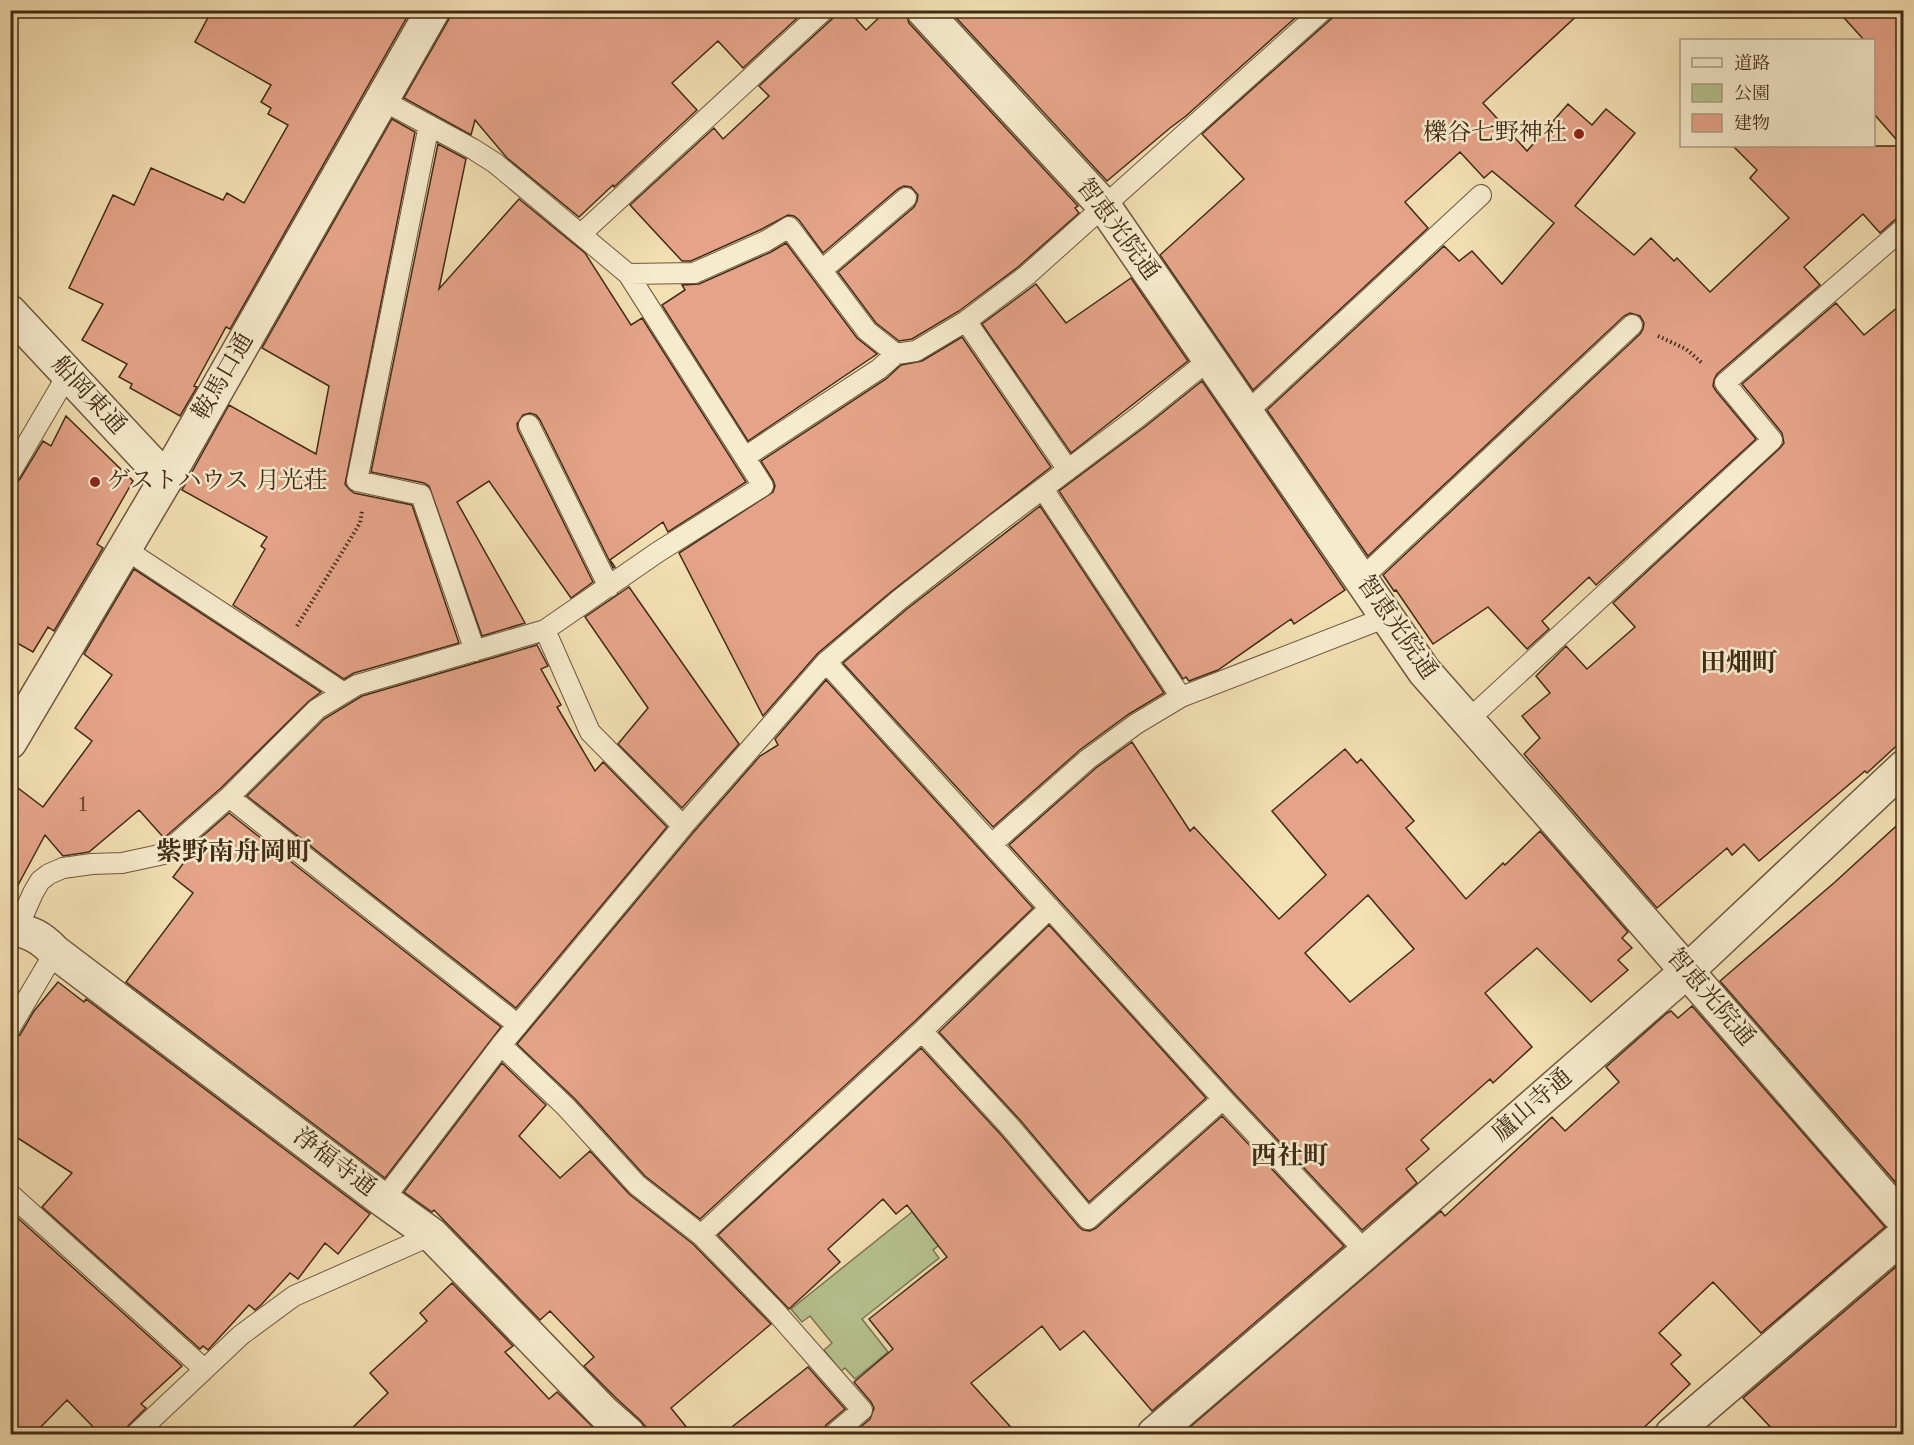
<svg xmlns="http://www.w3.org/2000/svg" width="1914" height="1445" font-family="'Old Standard TT','Noto Serif JP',serif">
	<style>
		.green { fill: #b6c390; stroke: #7c7652; stroke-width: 1.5 }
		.building { fill: #e5a489; stroke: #412a15; stroke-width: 1.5; fill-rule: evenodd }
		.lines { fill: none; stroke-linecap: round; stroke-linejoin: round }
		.service-casing { stroke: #6e583c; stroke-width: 22 }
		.minor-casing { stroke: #6e583c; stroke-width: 36 }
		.tertiary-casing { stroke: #6e583c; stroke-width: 36 }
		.path { stroke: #412a15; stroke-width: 4; stroke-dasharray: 1.5 3; stroke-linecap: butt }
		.service { stroke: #f7ebce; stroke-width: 20 }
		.minor { stroke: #f7ebce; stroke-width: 33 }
		.tertiary { stroke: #f7ebce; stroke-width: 33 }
		.poi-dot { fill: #8f2418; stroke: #f7ebce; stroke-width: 2 }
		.labels { text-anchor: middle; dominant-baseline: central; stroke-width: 5; stroke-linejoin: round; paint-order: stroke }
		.number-label { font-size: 21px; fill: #6a4832 }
		.poi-label { font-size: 24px; fill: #412a15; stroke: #f7ebce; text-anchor: end }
		.street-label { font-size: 24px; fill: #412a15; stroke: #f7ebce }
		.neighbourhood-label { font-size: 26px; font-weight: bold; fill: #412a15; stroke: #f7ebce }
	</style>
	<rect width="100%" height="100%" fill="#f3e0b3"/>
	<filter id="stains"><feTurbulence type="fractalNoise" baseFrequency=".00333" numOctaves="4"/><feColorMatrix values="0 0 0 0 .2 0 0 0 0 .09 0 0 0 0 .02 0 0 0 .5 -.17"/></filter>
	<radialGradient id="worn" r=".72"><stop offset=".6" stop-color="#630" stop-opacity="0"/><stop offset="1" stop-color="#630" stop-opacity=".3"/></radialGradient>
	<path class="green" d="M932,1196l27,34 -26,20 6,8 -77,61 26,33 -33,27 -10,-11 -4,3 -17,-21 8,-7 -22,-27 -8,6 -11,-13z"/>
	<path class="building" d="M212,10h199l-181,319 -4,-2 -32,59 3,1 -17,29 -50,-28 2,-4 -13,-7 8,-13 -45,-24 21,-36 -34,-16 44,-93 21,10 17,-37 72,32 4,-7 17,10 44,-78 -20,-11 3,-6 -10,-6 10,-17 -76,-43z
		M452,10h354l-63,58 -25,-27 -46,42 25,27 -83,77 -1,-2 -34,32 -72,-59 -32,-38 -4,15 -67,-37 45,-79z
		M836,10h12l18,20 21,-20h18l4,13 169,183 -3,2 4,5 -61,54 -59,44 -47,28 -13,2 -23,-18 -38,-51 76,-65 3,-6 1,-6 -7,-8 -7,-1 -6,3 -75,64 -24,-33 -5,-4 -6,-1 -28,15 -69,31h-9l-52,-56 84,-77 9,11 46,-43 -10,-10 73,-67z
		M949,10h355l-118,106 -16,12 -63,53z
		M1335,10h248l-100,93 44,48 41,-47 24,21 14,-16 29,24 -60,73 59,49 17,-17 23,23 3,-3 33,34 79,-74 -39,-40 7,-8 -24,-24h169l-28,-32v-74h-10l-27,-30h67v206l-8,3 -16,14 -17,-19 -59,53 16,18 -103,89 -3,6 -1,6 3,5 40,48 -160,146 -7,-8 -47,44 7,8 -22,20 -39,-42 -55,37 -37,-54 -2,1 -11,-16 257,-241 3,-5 1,-6 -4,-7 -10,-3 -6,3 -256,240 -101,-146 177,-164 15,15 13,-10 30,33 52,-61 -62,-52 -8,7 -24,-26 -55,50 23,26 -175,162 -93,-135 84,-76 -42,-45 129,-115z
		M392,119l23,13 -70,352 4,5 5,4 58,12 47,138 -105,30 -10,6 -111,-74 32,-56 -4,-3 6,-9 -85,-47 47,-85 87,49 13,-68 -67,-38z
		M438,144l28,15 -27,130 80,-90 66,54 46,72 11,-7 104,164 -78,50 -5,-10 -53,38 5,7 -2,1 -73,-148 -4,-5 -6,-2 -7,2 -6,9 1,6 75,152 -22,16 -82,-117 -32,21 68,121 -43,13 -53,-150 -5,-3 -53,-11z
		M786,243l71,95 20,16 -129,87 -86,-136 23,-15 -3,-5 17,-1 72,-32z
		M1131,278l57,83 -117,92 -89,-129 54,-40 30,39z
		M1904,302v437l-37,34 -2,-2 -106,90 -15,-17 -12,11 -5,-7 -70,60 -133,-154 16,-16 -18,-22 28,-23 -14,-17 30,-30 21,23 48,-42 -22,-24 167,-155 4,-5 -2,-10 -40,-49 94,-81 28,32z
		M962,337l89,130 -159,124 -74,62 -55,63 -84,-163 94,-61 2,-6 -2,-6 -12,-19 125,-82 15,-14 21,-4z
		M1202,381l143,209 -51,34 -3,-5 -73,51 -29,11 -3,-4 -3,2 -124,-188 87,-65z
		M66,416l67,65 -36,63 6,4 -49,83 -6,-4 -15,25 -23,-13v-154l6,-2 4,-4 23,-38 8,5z
		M1040,506l124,187 -35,21 -48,35 -88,78 -150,-164 64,-54z
		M134,569l187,123 -12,9 -88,87 -57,50 -25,-28 -50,42 -26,4 -18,-21 -35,65v-118l33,25 49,-66 -17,-13 37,-53 -28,-21z
		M629,587l110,157 -57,64 -64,-64 30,-36 -63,-91z
		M537,645l11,21 -7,3 20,36 -4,2 38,64 8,-9 64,65 -151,181 -269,-212 77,-77 38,-23z
		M826,680l207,228 -119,114 -214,197 -55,-43 -70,-77 -58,-55 175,-210 68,-78 18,-11 -3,-6z
		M1132,742l58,89 4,-4 85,92 47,-44 -54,-64 73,-62 12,14 4,-4 53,62 -8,7 60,71 37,-36 2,2 35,-34 88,101 -6,6 10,10 -14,12 10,10 -37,32 -54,-54 -52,45 47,54 -39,36 -3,-4 -69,61 8,9 -23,20 11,14 -55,47 -130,-139 -223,-246 87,-77zM1368,895l46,54 -64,53 -45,-49z
		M229,813l272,214 -116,151 -259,-196 67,-89 -20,-16 12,-16 -5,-5z
		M1904,819v373l-184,-211 115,-99z
		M1049,925l157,173 -117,104 -69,-82 -81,-88z
		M58,982l26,20 2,-3 284,215 -32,40 -13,-11 -27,36 -8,-6 -29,32 -6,5 -6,-5 -41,45 -5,-4 -3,3 -158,-142 30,-34 -62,-40v-93l10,-5 14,-24z
		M1692,1006l193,221 -124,106 -48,-51 -54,51 22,22 -10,9 19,20 -53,50h-455l259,-223 4,5 107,-99 13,14 54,-49 -13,-15 61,-54 4,-2 7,7z
		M921,1048l81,88 77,91 4,3 7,1 6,-3 126,-112 122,130 -192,165 -68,-80 -24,19 -18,-24 -71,57 46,51h-165l18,-15 4,-11 -3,-6 -17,-20 39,-33 -24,-30 78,-62 -40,-52 -11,9 -13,-15 -55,50 12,13 -51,47 -71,-74z
		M502,1063l44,42 -27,31 41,42 30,-27 39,43 64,50 78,80 -100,84 21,26h-46v-7l-6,-7 -24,-22 -32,-32 10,-9 -44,-46 -10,9 -106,-110 -2,2 -28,-20z
		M10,1211l172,155 -41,38 5,4 -26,26h-20l-33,-34 -33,34h-24z
		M1904,1260v174h-127l-34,-36z
		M452,1283l61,63 -8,6 44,47 8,-7 43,42h-254l42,-41 -18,-20 57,-52 -7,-8z
		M808,1367l37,42 -19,16 -4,9h-99z"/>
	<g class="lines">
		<defs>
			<path id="service" d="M429,125l-72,356 64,14 54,156
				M581,234l243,-224
				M822,270l84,-72
				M628,274l66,-1 72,-32 23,-14 78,104 29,23
				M966,321l102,149
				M1246,413l235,-218
				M529,425l80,162
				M745,457l134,-88 17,-15 20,-3 50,-30 60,-45 297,-266
				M10,473l58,-99
				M1043,489l138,208
				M125,549l219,144
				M1361,579l271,-254
				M545,630l45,102 93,94
				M826,662l397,437 143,153
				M1480,709l292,-269 -47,-57 179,-155
				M229,797l289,228
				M992,844l96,-85 48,-35 45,-27 206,-80
				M17,929l16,-36 7,-12 9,-7 14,-6 29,-4 30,-1 42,-9 65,-57 88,-88 40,-24 188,-55 113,-78 105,-66 -135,-212 -133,-111 -22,-14 -91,-49
				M10,1028l45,-76
				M922,1031l89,97 77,91 135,-120
				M501,1045l65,62 71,78 64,50 74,76 87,99 -28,24
				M10,1194l194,175
				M383,1200l118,-155 182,-219 143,-164 73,-62 94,-74 145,-109 72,-58
				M701,1235l221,-204 128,-123
				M136,1434l105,-99 53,-39 138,-61"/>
			<path id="minor" d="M923,10l181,196 320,465 121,137 352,405 7,5
				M10,742l156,-263 267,-469
				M10,927c21,6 30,9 45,25l324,245 53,38 171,177 25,22
				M1154,1434l212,-182 321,-281 217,-204
				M1672,1434l232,-199"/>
			<path id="tertiary" d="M10,312l156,167"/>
		</defs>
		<use href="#service" class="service-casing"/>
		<use href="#minor" class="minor-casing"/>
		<use href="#tertiary" class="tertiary-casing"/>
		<path class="path" d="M1658,336l28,13 16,14
			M297,626l63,-103 2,-12"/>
		<use href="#service" class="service"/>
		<use href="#minor" class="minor"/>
		<use href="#tertiary" class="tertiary"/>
	</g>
	<g class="poi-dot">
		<circle cx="1579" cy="134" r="6"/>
		<circle cx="95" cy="482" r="6"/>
	</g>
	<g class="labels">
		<g class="number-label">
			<text x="83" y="805">1</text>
		</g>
		<g class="poi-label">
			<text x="1567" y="134">櫟谷七野神社</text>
			<text x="107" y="482" text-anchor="start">ゲストハウス 月光荘</text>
		</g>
		<g class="street-label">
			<text transform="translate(1117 230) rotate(53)">智恵光院通</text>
			<text transform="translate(224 377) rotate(-60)">鞍馬口通</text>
			<text transform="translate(88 396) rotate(47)">船岡東通</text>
			<text transform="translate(1396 628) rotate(55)">智恵光院通</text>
			<text transform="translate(1710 998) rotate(49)">智恵光院通</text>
			<text transform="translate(1533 1106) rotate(-41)">廬山寺通</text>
			<text transform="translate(334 1163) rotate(37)">浄福寺通</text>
		</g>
		<g class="neighbourhood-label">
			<text x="1739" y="664">田畑町</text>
			<text x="234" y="853">紫野南舟岡町</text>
			<text x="1290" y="1157">西社町</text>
		</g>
	</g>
	<rect width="1914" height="1445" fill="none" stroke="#f3e0b3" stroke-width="36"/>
	<rect x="12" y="12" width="1890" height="1421" fill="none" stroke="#412a15" stroke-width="3"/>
	<rect x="18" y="18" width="1878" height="1409" fill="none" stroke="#412a15" stroke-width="1.5"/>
	<rect x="1680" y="39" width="195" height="108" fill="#f7ebce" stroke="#ae9e84" stroke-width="1.5"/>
	<rect x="1692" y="58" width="30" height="9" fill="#f7ebce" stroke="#ae9e84" stroke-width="1.5"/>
	<text x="1734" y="69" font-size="18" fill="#412a15">道路</text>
	<rect x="1692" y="84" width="30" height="18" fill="#b6c390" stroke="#ae9e84" stroke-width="1.5"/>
	<text x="1734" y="99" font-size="18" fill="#412a15">公園</text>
	<rect x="1692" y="114" width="30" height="18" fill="#e5a489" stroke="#ae9e84" stroke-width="1.5"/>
	<text x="1734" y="129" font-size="18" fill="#412a15">建物</text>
	<rect width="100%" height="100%" filter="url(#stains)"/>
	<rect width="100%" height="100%" fill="url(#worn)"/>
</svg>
